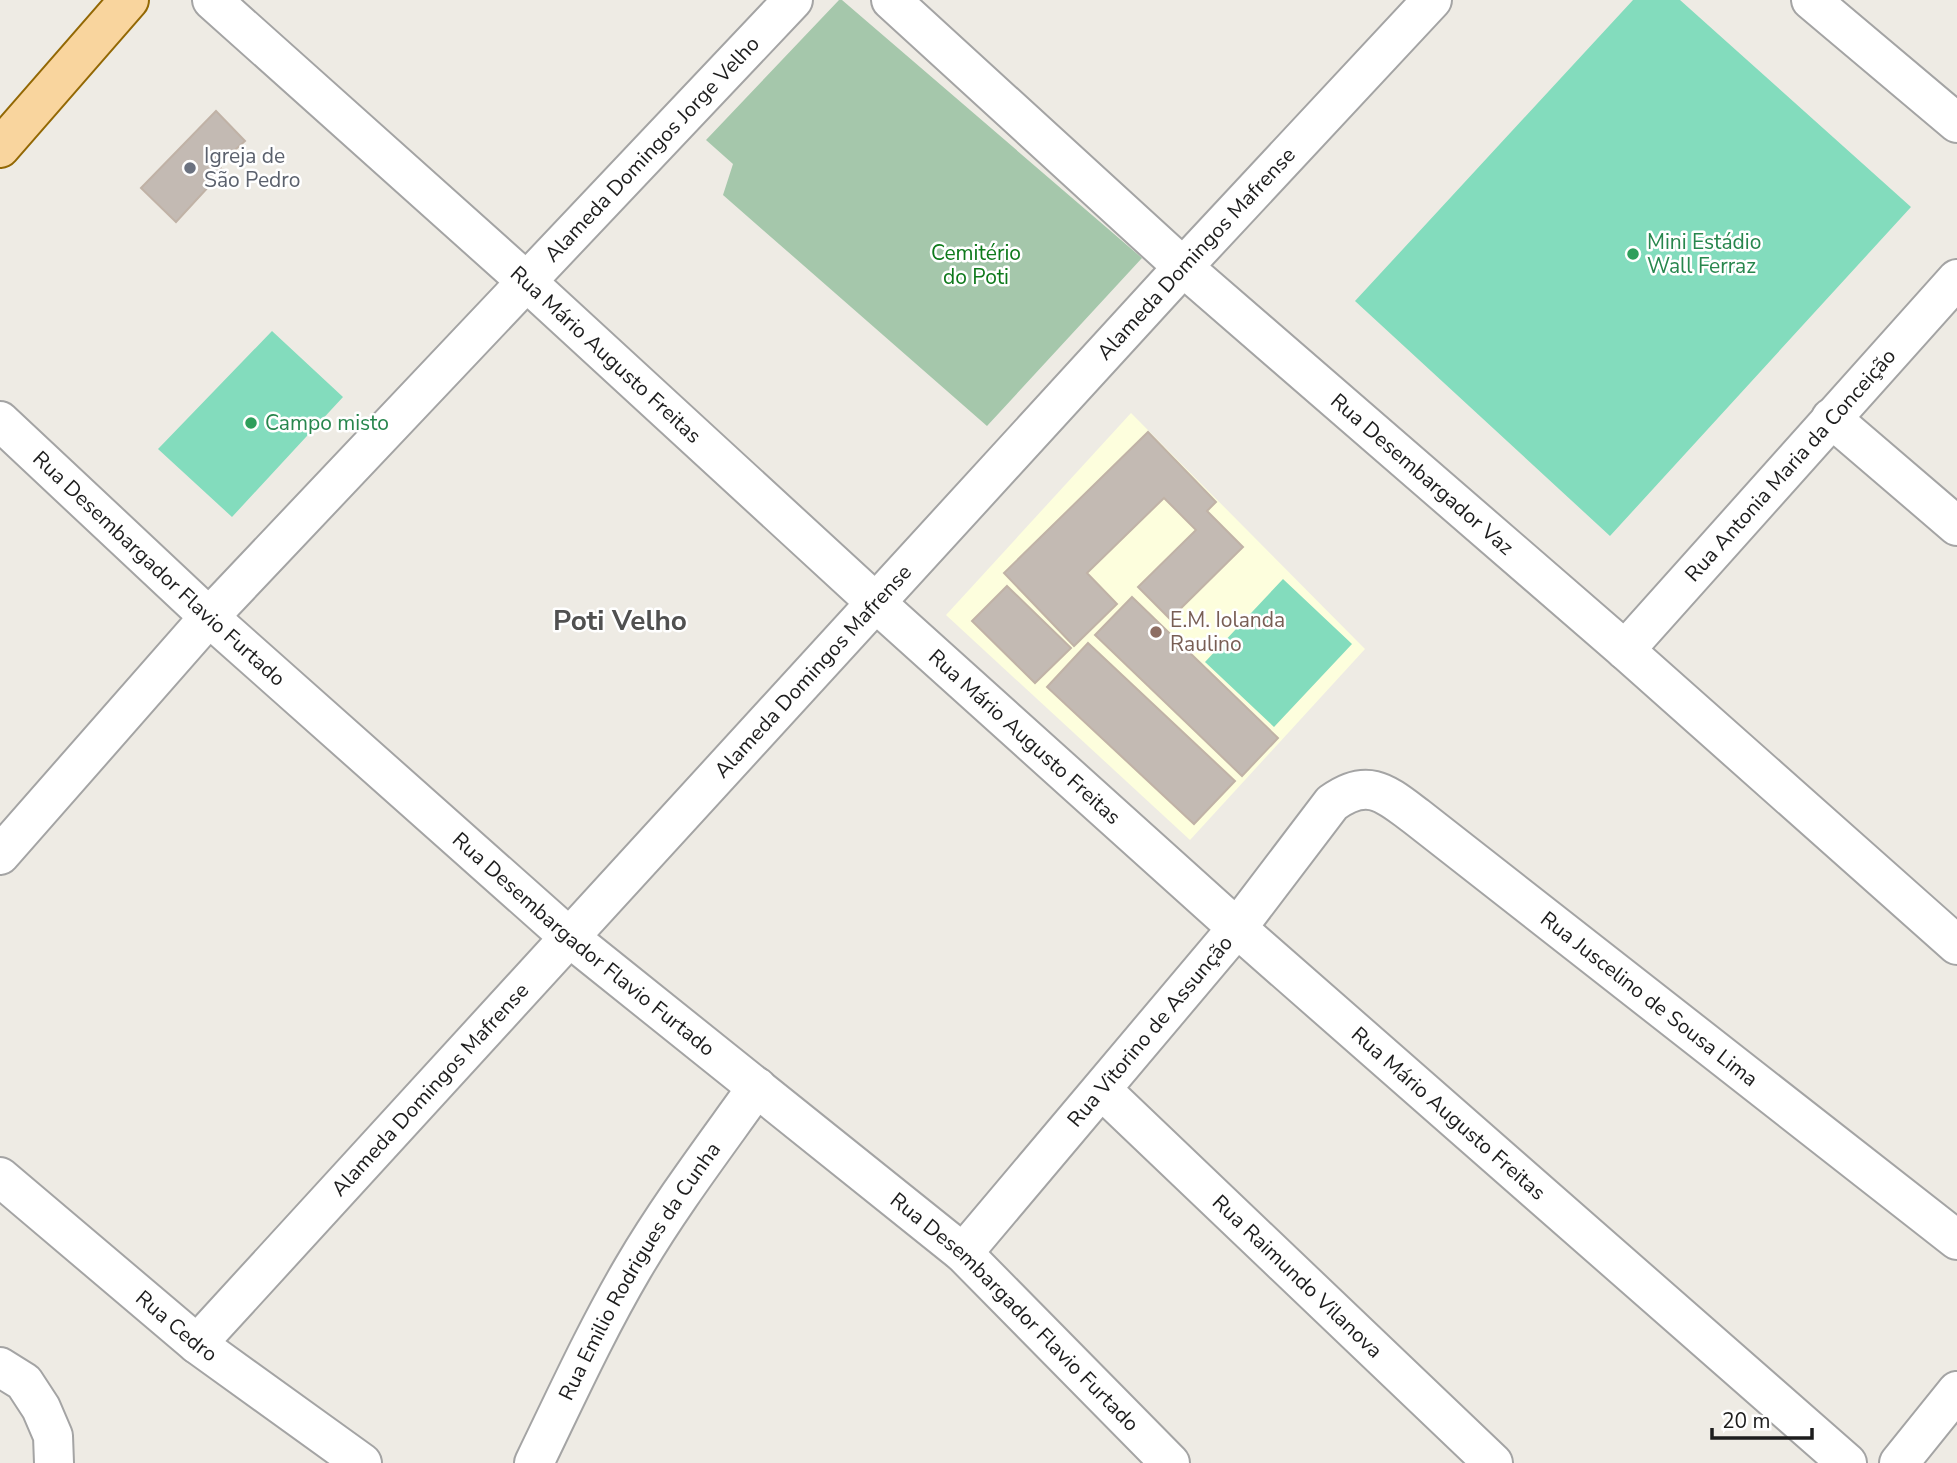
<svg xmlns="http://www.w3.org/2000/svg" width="1957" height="1463" font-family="'Nunito Sans',sans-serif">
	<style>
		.education { fill: #fdfedd }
		.cemetery { fill: #a5c7ab }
		.pitch { fill: #83dcbd }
		.building { fill: #c3bab3; stroke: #c0b2a6; stroke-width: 2 }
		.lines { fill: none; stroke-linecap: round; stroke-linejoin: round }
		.minor-casing { stroke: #a4a4a4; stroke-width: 42 }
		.major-casing { stroke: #936804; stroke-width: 42 }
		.minor { stroke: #fff; stroke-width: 38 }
		.major { stroke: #f9d59e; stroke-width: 38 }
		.worship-dot { fill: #6b7280; stroke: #fff; stroke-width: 2.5 }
		.leisure-dot { fill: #2e9e5b; stroke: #fff; stroke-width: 2.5 }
		.education-dot { fill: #8d6e63; stroke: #fff; stroke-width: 2.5 }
		.labels { text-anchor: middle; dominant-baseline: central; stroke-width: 5; stroke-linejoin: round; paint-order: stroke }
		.street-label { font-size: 21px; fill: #1d1d1d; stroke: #fff }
		.worship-label { font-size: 21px; fill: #5b616d; stroke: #fff; text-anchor: start }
		.leisure-label { font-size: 21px; fill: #27864d; stroke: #fff; text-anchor: start }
		.park-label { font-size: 21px; fill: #0e791b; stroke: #fff }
		.education-label { font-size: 21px; fill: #785e54; stroke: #fff; text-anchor: start }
		.district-label { font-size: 28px; font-weight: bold; fill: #505050; stroke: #fff }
	</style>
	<rect width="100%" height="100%" fill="#eeebe4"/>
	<path class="education" d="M1131,413l234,236 -175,191 -244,-225z"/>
	<path class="cemetery" d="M839,0h3l300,258 -155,168 -264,-231 10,-31 -27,-24z"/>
	<path class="pitch" d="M1633,0h47l231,207 -301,329 -255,-235z
		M272,331l71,66 -111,120 -74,-68z
		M1283,579l69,65 -78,83 -69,-65z"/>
	<path class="building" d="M216,111l29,30 -27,24 5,6 -47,51 -35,-34z
		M1148,432l68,70 -9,9 36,36 -73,72 -32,-32 58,-57 -32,-32 -77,75 30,31 -43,42 -70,-73z
		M1007,586l64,62 -36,35 -63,-62z
		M1132,597l146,141 -36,38 -147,-141z
		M1088,643l147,138 -41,43 -147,-137z"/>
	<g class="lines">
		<defs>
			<g id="minor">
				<path id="s1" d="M212,0l315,282 348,320 362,326 610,535"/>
				<path id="s2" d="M891,0l292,267 442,383 332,295"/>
				<path d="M1811,0l146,123"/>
				<path d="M1831,418l126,108"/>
				<path id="s3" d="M0,421l209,196 360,320 394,316 207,210"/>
				<path id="s4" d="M1625,650l332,-371"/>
				<path id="s5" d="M0,855l209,-238 584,-617"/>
				<path id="s6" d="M1102,1090l391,373"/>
				<path id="s7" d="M0,1177l197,167 165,119"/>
				<path id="s8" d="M963,1253l274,-325 95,-125c36,-26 53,-10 85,14l540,423"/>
				<path id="s9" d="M197,1344l986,-1077 249,-267"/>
				<path d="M0,1367l24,15 17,26 12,28 1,27"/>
				<path id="s10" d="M534,1463c32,-66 62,-132 99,-195 37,-63 82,-122 124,-181"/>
				<path d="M1899,1463l58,-72"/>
			</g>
			<path id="major" d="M0,148l129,-148"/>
		</defs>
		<use href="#minor" class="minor-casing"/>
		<use href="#major" class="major-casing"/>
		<use href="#minor" class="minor"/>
		<use href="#major" class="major"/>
	</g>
	<circle class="worship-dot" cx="190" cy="168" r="7"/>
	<g class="leisure-dot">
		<circle cx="1633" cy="254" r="7"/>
		<circle cx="251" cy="423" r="7"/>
	</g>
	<circle class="education-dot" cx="1156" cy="632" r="7"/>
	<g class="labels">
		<g class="street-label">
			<text stroke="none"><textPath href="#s5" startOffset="961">Alameda Domingos Jorge Velho</textPath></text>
			<text stroke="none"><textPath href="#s9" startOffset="1479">Alameda Domingos Mafrense</textPath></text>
			<text stroke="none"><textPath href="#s1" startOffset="530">Rua Mário Augusto Freitas</textPath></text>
			<text stroke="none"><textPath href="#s4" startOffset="248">Rua Antonia Maria da Conceição</textPath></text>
			<text stroke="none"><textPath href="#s2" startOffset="712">Rua Desembargador Vaz</textPath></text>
			<text stroke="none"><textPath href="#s3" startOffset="217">Rua Desembargador Flavio Furtado</textPath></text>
			<text stroke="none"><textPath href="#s9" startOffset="912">Alameda Domingos Mafrense</textPath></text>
			<text stroke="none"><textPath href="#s1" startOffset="1097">Rua Mário Augusto Freitas</textPath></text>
			<text stroke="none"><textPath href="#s3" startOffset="784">Rua Desembargador Flavio Furtado</textPath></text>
			<text stroke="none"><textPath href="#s8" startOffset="973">Rua Juscelino de Sousa Lima</textPath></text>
			<text stroke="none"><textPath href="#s8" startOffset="290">Rua Vitorino de Assunção</textPath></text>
			<text stroke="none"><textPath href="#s9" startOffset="345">Alameda Domingos Mafrense</textPath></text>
			<text stroke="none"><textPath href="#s1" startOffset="1664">Rua Mário Augusto Freitas</textPath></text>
			<text stroke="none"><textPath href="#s10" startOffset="219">Rua Emilio Rodrigues da Cunha</textPath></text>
			<text stroke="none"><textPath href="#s6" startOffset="270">Rua Raimundo Vilanova</textPath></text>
			<text stroke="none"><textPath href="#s3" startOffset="1351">Rua Desembargador Flavio Furtado</textPath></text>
			<text stroke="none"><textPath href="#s7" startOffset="231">Rua Cedro</textPath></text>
		</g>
		<g class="worship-label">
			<text x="204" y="156">Igreja de<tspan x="204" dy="24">São Pedro</tspan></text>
		</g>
		<g class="leisure-label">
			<text x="1647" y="242">Mini Estádio<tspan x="1647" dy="24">Wall Ferraz</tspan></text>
			<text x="265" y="423">Campo misto</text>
		</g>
		<g class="park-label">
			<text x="976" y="253">Cemitério<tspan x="976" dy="24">do Poti</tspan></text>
		</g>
		<g class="education-label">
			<text x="1170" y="620">E.M. Iolanda<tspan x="1170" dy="24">Raulino</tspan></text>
		</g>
		<g class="district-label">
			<text x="620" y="621">Poti Velho</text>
		</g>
	</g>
	<path d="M1712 1428v10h100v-10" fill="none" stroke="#1d1d1d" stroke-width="3.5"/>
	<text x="1722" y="1428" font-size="21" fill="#1d1d1d" stroke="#ffffff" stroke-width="5" paint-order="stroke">20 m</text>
</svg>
